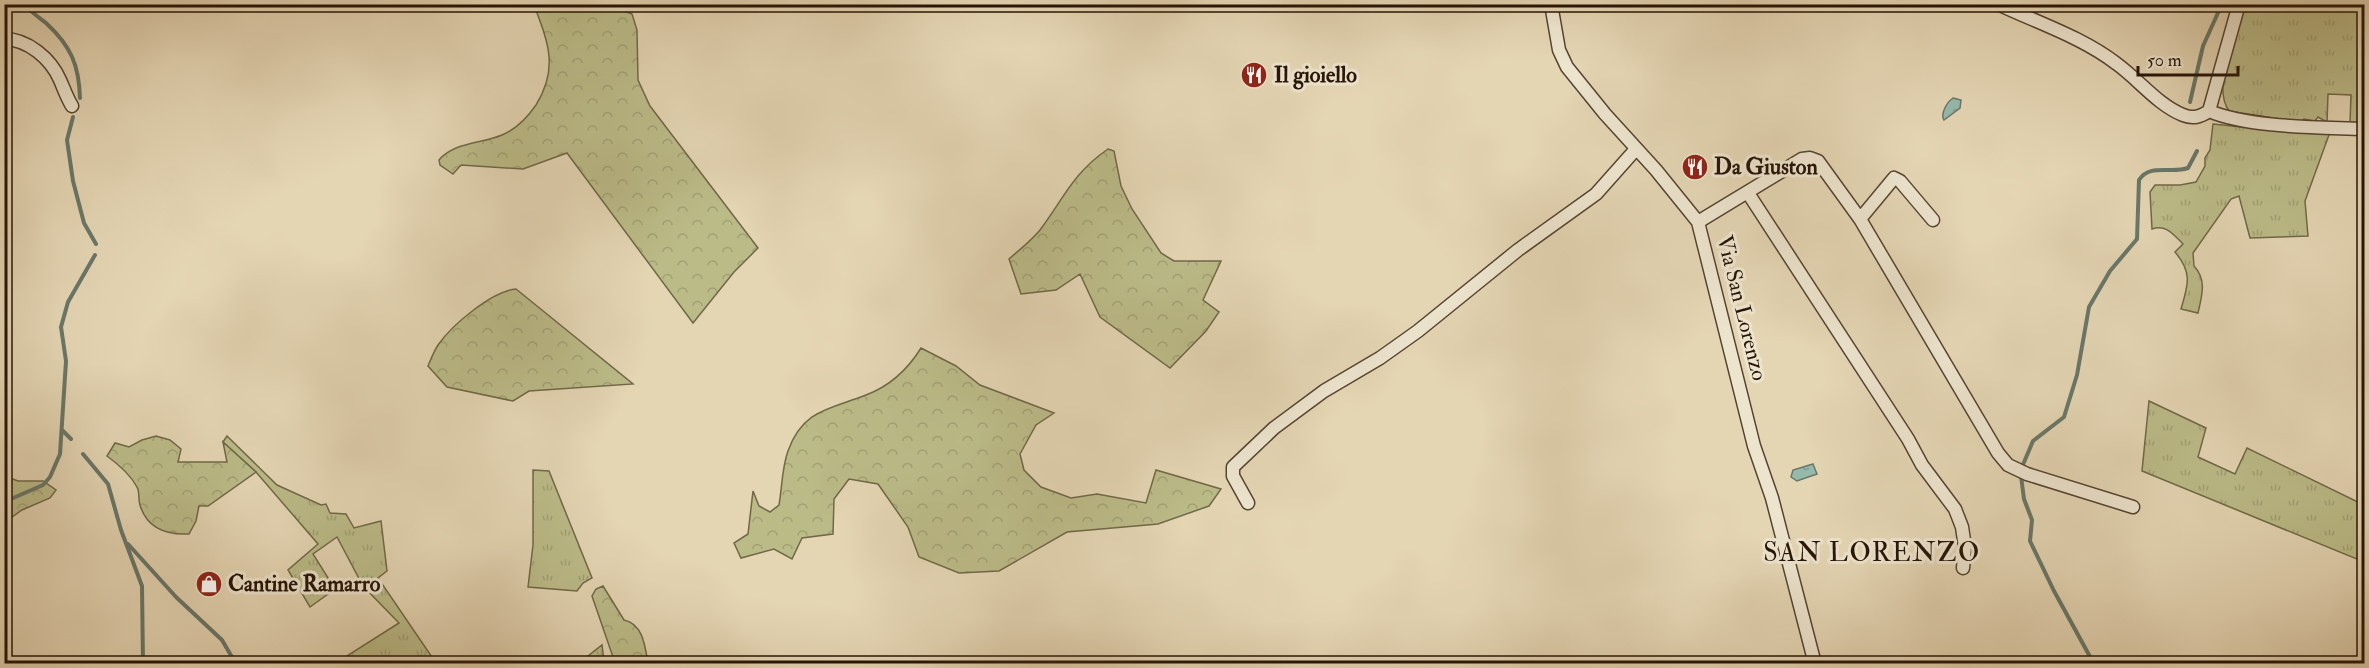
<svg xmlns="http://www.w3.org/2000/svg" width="2369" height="668" font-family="'IM FELL Double Pica',serif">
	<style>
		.grass { fill: url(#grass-tufts); stroke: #706848; stroke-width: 1.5 }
		.forest { fill: url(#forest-crowns); stroke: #706848; stroke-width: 1.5 }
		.water { fill: url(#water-ripples); stroke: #697769; stroke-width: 1.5 }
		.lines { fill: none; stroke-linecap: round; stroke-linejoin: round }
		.stream { stroke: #697769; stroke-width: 4 }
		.street-casing { stroke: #564432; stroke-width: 15 }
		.street { stroke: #ede4ce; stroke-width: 12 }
		.labels { text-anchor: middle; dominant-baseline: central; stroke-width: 6; stroke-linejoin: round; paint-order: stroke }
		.poi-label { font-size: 22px; font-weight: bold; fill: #261407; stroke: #ede4ce; text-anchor: start }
		.street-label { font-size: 22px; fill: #261407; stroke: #ede4ce }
		.quarter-label { font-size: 26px; letter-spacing: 1.5px; fill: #261407; stroke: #ede4ce }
	</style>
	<defs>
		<pattern id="grass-tufts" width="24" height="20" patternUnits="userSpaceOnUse" patternTransform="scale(1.5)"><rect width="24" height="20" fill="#bb8"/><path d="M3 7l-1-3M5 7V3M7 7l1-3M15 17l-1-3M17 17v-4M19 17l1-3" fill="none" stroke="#a1a074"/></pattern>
		<pattern id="forest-crowns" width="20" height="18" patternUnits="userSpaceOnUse" patternTransform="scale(1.5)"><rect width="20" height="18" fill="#bb8"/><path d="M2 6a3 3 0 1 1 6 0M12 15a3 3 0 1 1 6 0" fill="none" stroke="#a1a074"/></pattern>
		<pattern id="water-ripples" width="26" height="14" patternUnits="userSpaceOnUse" patternTransform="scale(1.5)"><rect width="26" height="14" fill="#95b9ab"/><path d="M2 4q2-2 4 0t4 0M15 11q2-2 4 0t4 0" fill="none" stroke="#809e92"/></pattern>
	</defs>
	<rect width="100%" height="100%" fill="#e4d5b3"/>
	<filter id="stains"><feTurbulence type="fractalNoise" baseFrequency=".00333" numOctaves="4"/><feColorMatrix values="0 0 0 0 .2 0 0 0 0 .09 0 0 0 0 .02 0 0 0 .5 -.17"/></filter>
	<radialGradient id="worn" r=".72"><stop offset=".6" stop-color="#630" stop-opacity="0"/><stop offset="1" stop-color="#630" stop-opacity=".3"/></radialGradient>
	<path class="grass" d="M2245,5h119v119l-14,-1 1,-28 -23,-1 -1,28 -9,-5 -3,4 -11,-2 -4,3 -71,-11c-18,-25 8,-79 16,-106z
		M2213,124l68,7 49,1 -25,69 3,35 -58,2 -11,-42 -8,3 -38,54 1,13c13,14 8,29 4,47l-17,-4c7,-24 12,-36 -6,-57l8,-8c-10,-10 -17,-20 -31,-15l-2,-37 5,-7h25l16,-3 9,-16v-8l5,-8z
		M2149,401l57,27 -8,29 37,17 12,-26 117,57v57l-222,-91z
		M227,436l50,49 44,20 5,-1 4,9 16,1 8,14 27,-7 6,50 -9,7 58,85 -42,-1 -51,1 -1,-4 57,-36 -36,-37 -26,-49 -24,17 22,35 -25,18 -22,-37 30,-26 -62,-72 -33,-30z
		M533,470l16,1 43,107 -9,5 -6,8 -49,-4 5,-42z
		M602,645l2,16 -3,2 -23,1z"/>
	<path class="forest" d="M534,5h75l23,9 5,16 1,50 12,26 108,142 -24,24 -41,51 -126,-170 -44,16 -62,-4 -8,9 -13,-9 -1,-5c15,-18 42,-16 63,-25 15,-6 25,-17 34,-30 23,-37 12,-63 -2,-100z
		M1108,149l6,2 7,35 11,23 29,44 13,8h47l-18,39 16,12 -13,19 -36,37 -70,-51 -20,-43 -24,16 -35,4 -12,-35c10,-9 22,-18 31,-29 24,-32 33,-57 68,-81z
		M516,289l117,95 -104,7 -16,10 -66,-14 -19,-21c3,-7 6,-15 10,-21 14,-20 54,-54 78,-56z
		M921,348l35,18 24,19 74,28 -18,12 -16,29 4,16 17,17 30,11 26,-4 49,9 10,-33 65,19 -12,17 -51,18 -91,8 -68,39 -40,2 -40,-16 -11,-30 -30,-43 -29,-5 -15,20 -1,35 -31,4 -10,21 -18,-10 -33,9 -7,-15 14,-9 5,-43 6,15 11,6 9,-7c3,-17 3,-38 9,-54 15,-42 43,-42 78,-56 24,-9 42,-26 55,-47z
		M156,436l14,4 11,9 -3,13h49l-4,-20 33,30 -48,34h-9l-3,15 -7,13c-22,1 -42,-5 -49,-29 -2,-6 0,-13 -3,-18 -7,-13 -19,-23 -30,-31l8,-13 14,4 13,-7z
		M5,476l13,5h25l13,9 -6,8 -28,12 -17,12z
		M603,586l21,34c19,4 21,26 24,43h-47l12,-6 -21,-61 4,-7z"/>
	<path class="water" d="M1953,98l8,2 -1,8 -16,12c-4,-6 3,-18 9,-22z
		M1813,464l4,10 -20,7 -6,-4 2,-7z"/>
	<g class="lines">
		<path class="stream" d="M24,4c7,8 14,13 22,19 25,23 33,42 34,75
			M2190,102l13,-56 19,-42
			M73,117l-6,23 6,41 11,42 12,21
			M62,430l9,9
			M83,454l25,30 13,46 21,56 1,78
			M2022,467l11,-26 31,-24 13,-42 12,-68 21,-36 27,-32 2,-59c11,-17 32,-6 49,-12l9,-17
			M2021,476l3,23 8,21 -2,21 24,50 40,73
			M4,502l39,-17 7,-8 10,-23 6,-93 -5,-34 7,-25 27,-47
			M128,544l48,53 46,43 14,24"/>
		<defs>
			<path id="street" d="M1551,4l8,46 8,17 38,47 51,56 42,52 56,224 18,52 43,166
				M1998,4c40,19 84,33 119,60 22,16 41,41 66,51 10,4 17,2 26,-4
				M4,39c24,0 47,20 56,41 4,9 7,18 12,26
				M2209,111c41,17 110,16 155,18
				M2209,111l30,-107
				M1748,193l160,246 14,26 33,44 7,18 3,20 -2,21
				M1933,220l-33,-39 -6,-3 -34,41 138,234 10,12 19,9 106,33
				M1698,222l104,-63 8,-1 8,3 42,58
				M1248,503l-15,-27v-9l41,-39 50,-37 56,-33 38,-27 100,-81 78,-56 40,-45"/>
		</defs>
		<use href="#street" class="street-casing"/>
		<use href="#street" class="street"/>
	</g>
	<defs>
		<symbol id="restaurant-disc" viewBox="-11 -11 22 22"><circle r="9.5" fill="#8f2418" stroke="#ede4ce"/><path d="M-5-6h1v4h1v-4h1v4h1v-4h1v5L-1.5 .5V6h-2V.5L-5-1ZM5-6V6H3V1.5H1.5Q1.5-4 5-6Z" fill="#fff"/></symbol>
		<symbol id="shop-disc" viewBox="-11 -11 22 22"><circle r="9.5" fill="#8f2418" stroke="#ede4ce"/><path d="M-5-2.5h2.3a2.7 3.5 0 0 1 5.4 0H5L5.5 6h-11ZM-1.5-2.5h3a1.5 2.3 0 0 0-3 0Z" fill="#fff"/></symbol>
	</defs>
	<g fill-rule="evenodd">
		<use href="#restaurant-disc" x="1239" y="60" width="30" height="30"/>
		<use href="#restaurant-disc" x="1680" y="152" width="30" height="30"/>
		<use href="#shop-disc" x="194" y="569" width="30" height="30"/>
	</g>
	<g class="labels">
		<g class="poi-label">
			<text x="1274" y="75">Il gioiello</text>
			<text x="1714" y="167">Da Giuston</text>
			<text x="228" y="584">Cantine Ramarro</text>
		</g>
		<g class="street-label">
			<text transform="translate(1742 308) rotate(76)">Via San Lorenzo</text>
		</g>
		<g class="quarter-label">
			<text x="1872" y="553">SAN LORENZO</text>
		</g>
	</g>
	<rect width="2369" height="668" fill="none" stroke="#e4d5b3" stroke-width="24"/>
	<rect x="6" y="6" width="2357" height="656" fill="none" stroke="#261407" stroke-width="3"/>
	<rect x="12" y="12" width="2345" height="644" fill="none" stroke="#261407" stroke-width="1.5"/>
	<path d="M2138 66v9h100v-9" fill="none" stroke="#261407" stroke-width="3"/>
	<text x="2147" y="66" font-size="18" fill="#261407" stroke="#ede4ce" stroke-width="4.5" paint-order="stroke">50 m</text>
	<rect width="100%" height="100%" filter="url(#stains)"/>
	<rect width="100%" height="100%" fill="url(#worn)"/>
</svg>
